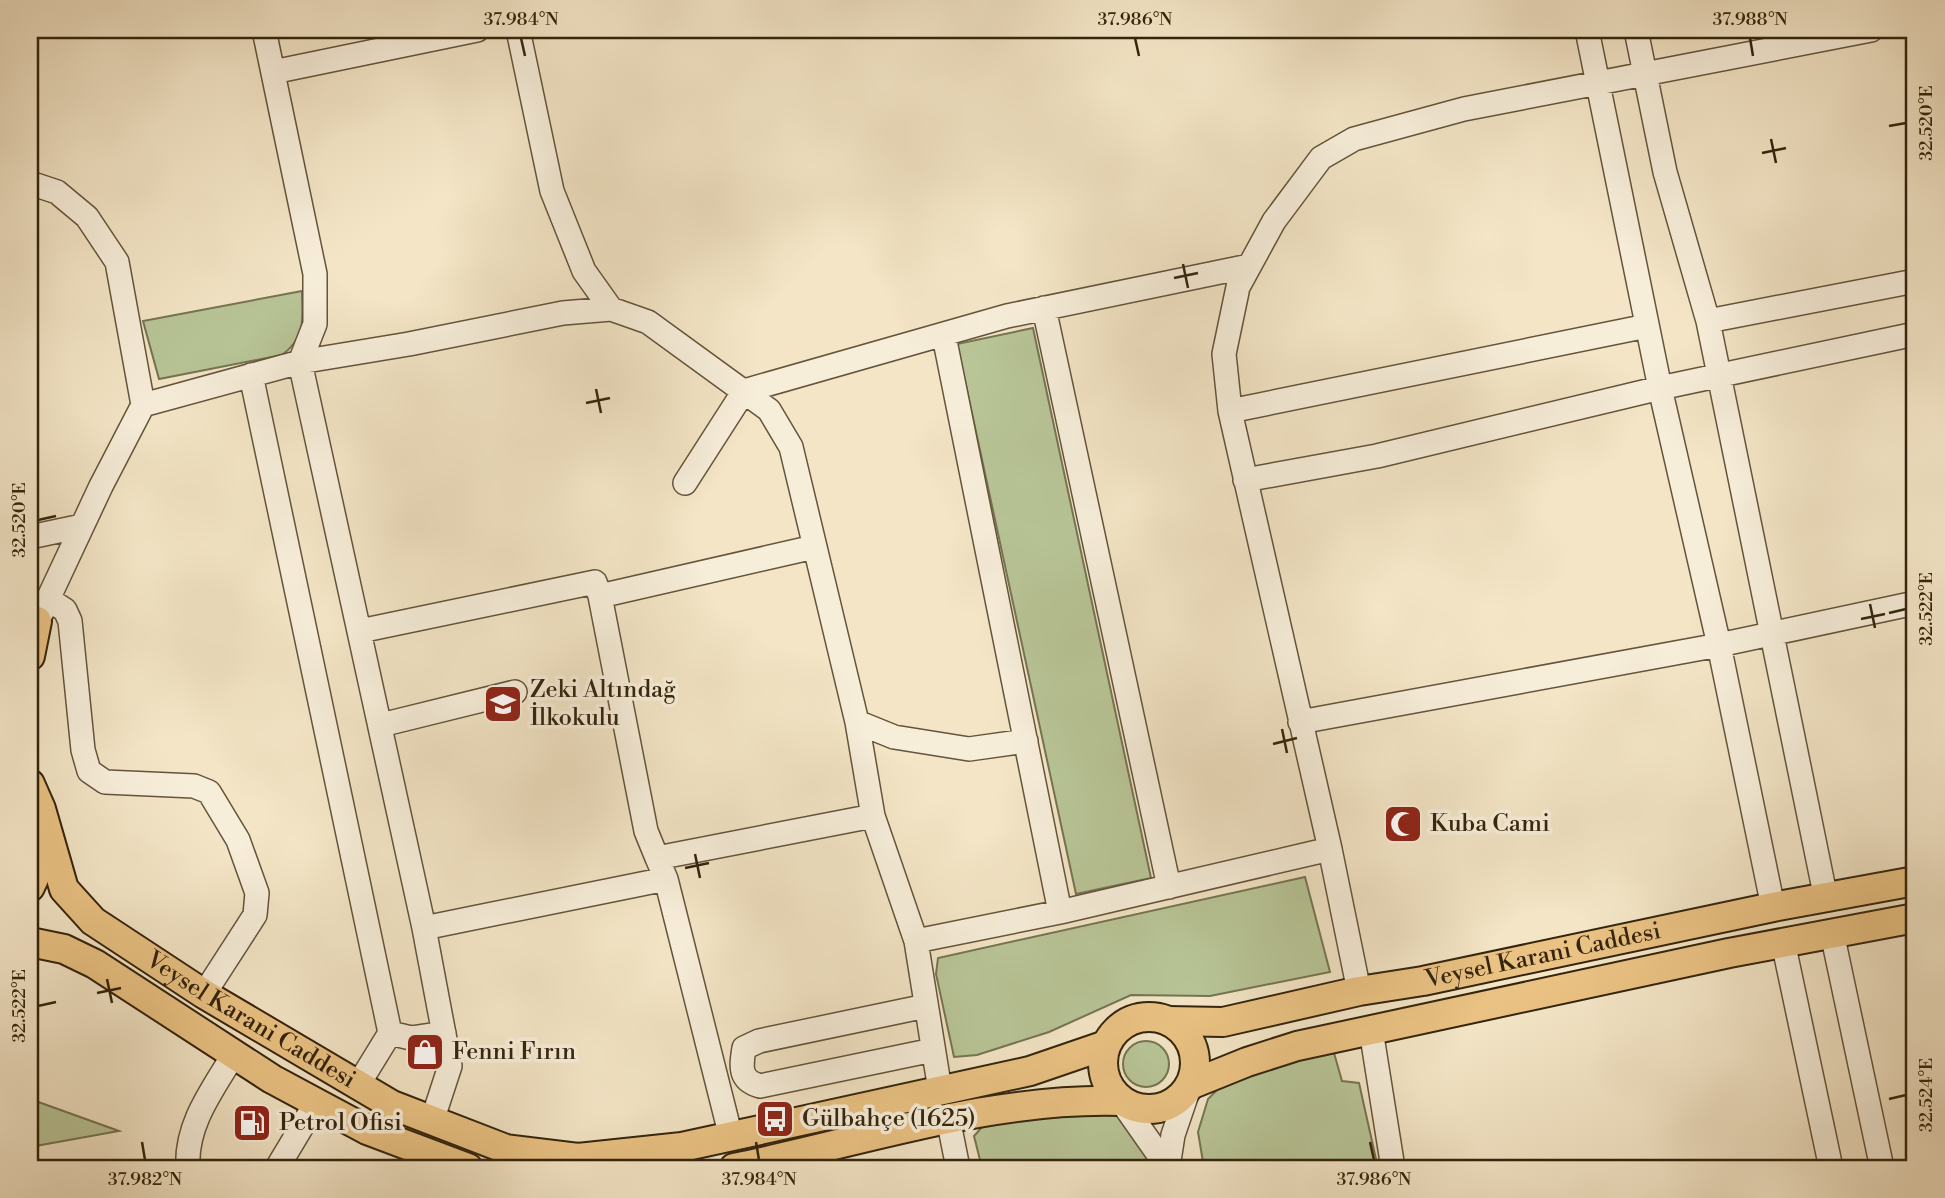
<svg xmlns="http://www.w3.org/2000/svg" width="1945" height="1198" font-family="'Libre Bodoni',serif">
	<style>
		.green { fill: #b8c597; stroke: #767452; stroke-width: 2 }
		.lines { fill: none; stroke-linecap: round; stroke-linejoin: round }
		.minor-casing { stroke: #64543b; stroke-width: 26 }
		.major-casing { stroke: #34240d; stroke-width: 32 }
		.minor { stroke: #f7eeda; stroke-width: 23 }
		.major { stroke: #eac283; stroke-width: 28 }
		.ticks { fill: none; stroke: #34240d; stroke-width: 2.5 }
		.labels { text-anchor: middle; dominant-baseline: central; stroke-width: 7; stroke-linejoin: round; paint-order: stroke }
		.poi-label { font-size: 24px; fill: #34240d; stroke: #f7eeda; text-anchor: start }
		.street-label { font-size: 24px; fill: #34240d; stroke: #f7eeda }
		.neatline { fill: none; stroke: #34240d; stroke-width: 2.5 }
		.ticks-label { font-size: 18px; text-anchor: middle; fill: #34240d }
	</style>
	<rect width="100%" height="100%" fill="#f3e5c6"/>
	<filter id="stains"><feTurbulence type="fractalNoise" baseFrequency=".00286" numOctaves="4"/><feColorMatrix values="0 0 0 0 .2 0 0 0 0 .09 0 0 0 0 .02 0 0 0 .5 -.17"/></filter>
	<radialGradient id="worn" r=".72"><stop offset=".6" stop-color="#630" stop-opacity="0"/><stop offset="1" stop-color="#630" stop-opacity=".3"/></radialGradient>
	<path class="green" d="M302,291c0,29 5,45 -20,64l-123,24 -16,-58z
		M1033,328l118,550 -75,16 -119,-550z
		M1305,877l25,95 -120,24 -79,-1 -82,37 -72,23 -23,2 -18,-83 2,-16z
		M1123 1064a23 23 0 1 1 46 0a23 23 0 1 1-46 0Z
		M1334,1053l8,28 17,2 19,85h-174l-6,-36 10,-33 18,-18 43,-17z
		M30,1099l89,32 -89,16z
		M1101,1109l22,8 32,51h-173l-8,-32 9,-10 57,-14z"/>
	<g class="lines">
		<defs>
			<path id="minor" d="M518,30l34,161 32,80 27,38
				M1587,30l73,358 59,257 54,262
				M1636,30l29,142 43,149 118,578
				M273,72l204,-42
				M30,183l27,9 30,25 30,45 26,143 -42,81 -59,126
				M1044,308l125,579
				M1708,321l207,-40
				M944,336l116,576
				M251,375l139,658 -32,52
				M143,405l157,-43 15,-38v-50l-51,-244
				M1230,411l417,-85
				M1245,480l132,-24 283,-68 255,-54
				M685,483l59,-92 263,-75 242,-50
				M30,537l52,-11
				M600,596l46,235 11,27
				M48,599l17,11 5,11 13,129 6,21 16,11 89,4 15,6 29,48 19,53 -2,22 -51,79
				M360,631l235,-49 5,14 214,-49
				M857,722l37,15 75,12 57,-8
				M1300,722l419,-77 196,-42
				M381,725l134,-33
				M424,928l242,-49
				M1832,933l50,235
				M916,941l144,-29 270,-63
				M1783,942l48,226
				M1359,991l-29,-142 -100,-438 -6,-57 14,-67 36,-66 47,-63 33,-19 110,-30 407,-79
				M926,1006l-167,35 -15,7c-3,19 -5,32 16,38l173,-36
				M1371,1030l22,138
				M390,1033l21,5 33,-5
				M1121,1101l47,67
				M948,1118l10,50
				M432,1121l18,-55 -26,-138 -124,-566 109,-18 154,-31 48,-4 37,13 121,88 22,37 66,275 16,94 43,125 24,149
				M731,1137l-65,-258 -9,-21 216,-42
				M1168,1167l5,-32 17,-50
				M188,1168c-3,-43 25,-79 46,-114
				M277,1168l39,-65"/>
			<g id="major">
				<path d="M30,656l7,-35"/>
				<path id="s1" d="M30,784l11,25 23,80 29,32 111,73 188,111 114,44 72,9 104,-11 348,-76 76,-26"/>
				<path d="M30,887c8,-16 15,-36 13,-55"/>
				<path d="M30,942l34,7 31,15 177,115 95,51 101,38"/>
				<circle cx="1149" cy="1063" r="46"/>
				<path id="s2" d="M1168,1021l55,1 136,-31 64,-10 350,-74 142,-26"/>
				<path d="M1190,1085l57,-23 50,-16 432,-93 186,-35"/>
				<path d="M734,1168c128,-26 255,-71 387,-67"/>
			</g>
		</defs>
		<use href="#minor" class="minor-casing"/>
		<use href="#major" class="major-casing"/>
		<use href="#minor" class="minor"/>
		<use href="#major" class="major"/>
	</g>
	<path class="ticks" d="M521,38l4,18M1135,38l4,18M1750,38l3,18M1889,126l17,-3M1771,139l5,24M1762,153l24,-5M1183,264l5,24M1174,278l24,-5M596,389l5,24M586,403l24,-5M38,520l18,-4M1870,604l5,24M1889,613l17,-4M1861,619l24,-5M1282,729l5,24M1273,744l24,-6M695,854l5,24M685,868l24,-5M107,979l5,24M97,993l24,-5M38,1006l18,-4M1889,1099l17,-4M142,1142l3,18M756,1142l3,18M1370,1142l4,18"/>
	<defs>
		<symbol id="school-square" viewBox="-11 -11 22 22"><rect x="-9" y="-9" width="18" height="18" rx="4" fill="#8f2418" stroke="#f7eeda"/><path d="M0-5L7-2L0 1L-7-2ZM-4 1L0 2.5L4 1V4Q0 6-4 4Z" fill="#fff"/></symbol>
		<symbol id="mosque-square" viewBox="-11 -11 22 22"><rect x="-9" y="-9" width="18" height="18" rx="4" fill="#8f2418" stroke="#f7eeda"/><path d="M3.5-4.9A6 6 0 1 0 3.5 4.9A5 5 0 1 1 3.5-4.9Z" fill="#fff"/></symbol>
		<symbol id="shop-square" viewBox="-11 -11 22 22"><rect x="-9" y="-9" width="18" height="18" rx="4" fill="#8f2418" stroke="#f7eeda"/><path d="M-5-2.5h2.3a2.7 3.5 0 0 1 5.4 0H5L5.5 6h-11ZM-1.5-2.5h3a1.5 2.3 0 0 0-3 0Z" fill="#fff"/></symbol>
		<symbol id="bus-square" viewBox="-11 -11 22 22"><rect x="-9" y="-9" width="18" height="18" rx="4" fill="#8f2418" stroke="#f7eeda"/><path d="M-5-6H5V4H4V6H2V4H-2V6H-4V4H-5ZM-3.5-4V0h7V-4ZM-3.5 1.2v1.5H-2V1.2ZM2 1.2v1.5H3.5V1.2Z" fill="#fff"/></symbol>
		<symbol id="fuel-square" viewBox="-11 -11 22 22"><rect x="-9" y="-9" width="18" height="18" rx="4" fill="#8f2418" stroke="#f7eeda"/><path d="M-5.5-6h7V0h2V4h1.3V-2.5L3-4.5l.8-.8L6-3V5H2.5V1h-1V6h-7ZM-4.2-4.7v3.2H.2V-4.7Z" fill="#fff"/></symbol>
	</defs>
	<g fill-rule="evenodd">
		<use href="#school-square" x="481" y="682" width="44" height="44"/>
		<use href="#mosque-square" x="1381" y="802" width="44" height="44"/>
		<use href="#shop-square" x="403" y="1030" width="44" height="44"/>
		<use href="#bus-square" x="753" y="1097" width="44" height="44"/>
		<use href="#fuel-square" x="230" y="1101" width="44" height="44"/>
	</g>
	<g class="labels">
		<g class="poi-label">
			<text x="530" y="690">Zeki Altındağ<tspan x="530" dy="28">İlkokulu</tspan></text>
			<text x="1430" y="824">Kuba Cami</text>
			<text x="452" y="1052">Fenni Fırın</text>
			<text x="802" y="1119">Gülbahçe (1625)</text>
			<text x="279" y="1123">Petrol Ofisi</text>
		</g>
		<g class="street-label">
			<text stroke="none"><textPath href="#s2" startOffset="382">Veysel Karani Caddesi</textPath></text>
			<text stroke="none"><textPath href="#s1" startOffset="340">Veysel Karani Caddesi</textPath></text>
		</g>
	</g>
	<rect width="1945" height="1198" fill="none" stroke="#f3e5c6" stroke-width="77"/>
	<rect x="38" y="38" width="1868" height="1122" class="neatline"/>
	<g class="ticks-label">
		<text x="521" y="25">37.984°N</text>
		<text x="1135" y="25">37.986°N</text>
		<text x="1750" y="25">37.988°N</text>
		<text transform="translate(1926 123) rotate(-90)" y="6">32.520°E</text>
		<text transform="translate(19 520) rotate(-90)" y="6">32.520°E</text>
		<text transform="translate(1926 609) rotate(-90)" y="6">32.522°E</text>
		<text transform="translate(19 1006) rotate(-90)" y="6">32.522°E</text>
		<text transform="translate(1926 1095) rotate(-90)" y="6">32.524°E</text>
		<text x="145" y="1185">37.982°N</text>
		<text x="759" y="1185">37.984°N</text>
		<text x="1374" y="1185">37.986°N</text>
	</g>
	<rect width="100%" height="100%" filter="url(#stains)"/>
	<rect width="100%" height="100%" fill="url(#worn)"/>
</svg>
